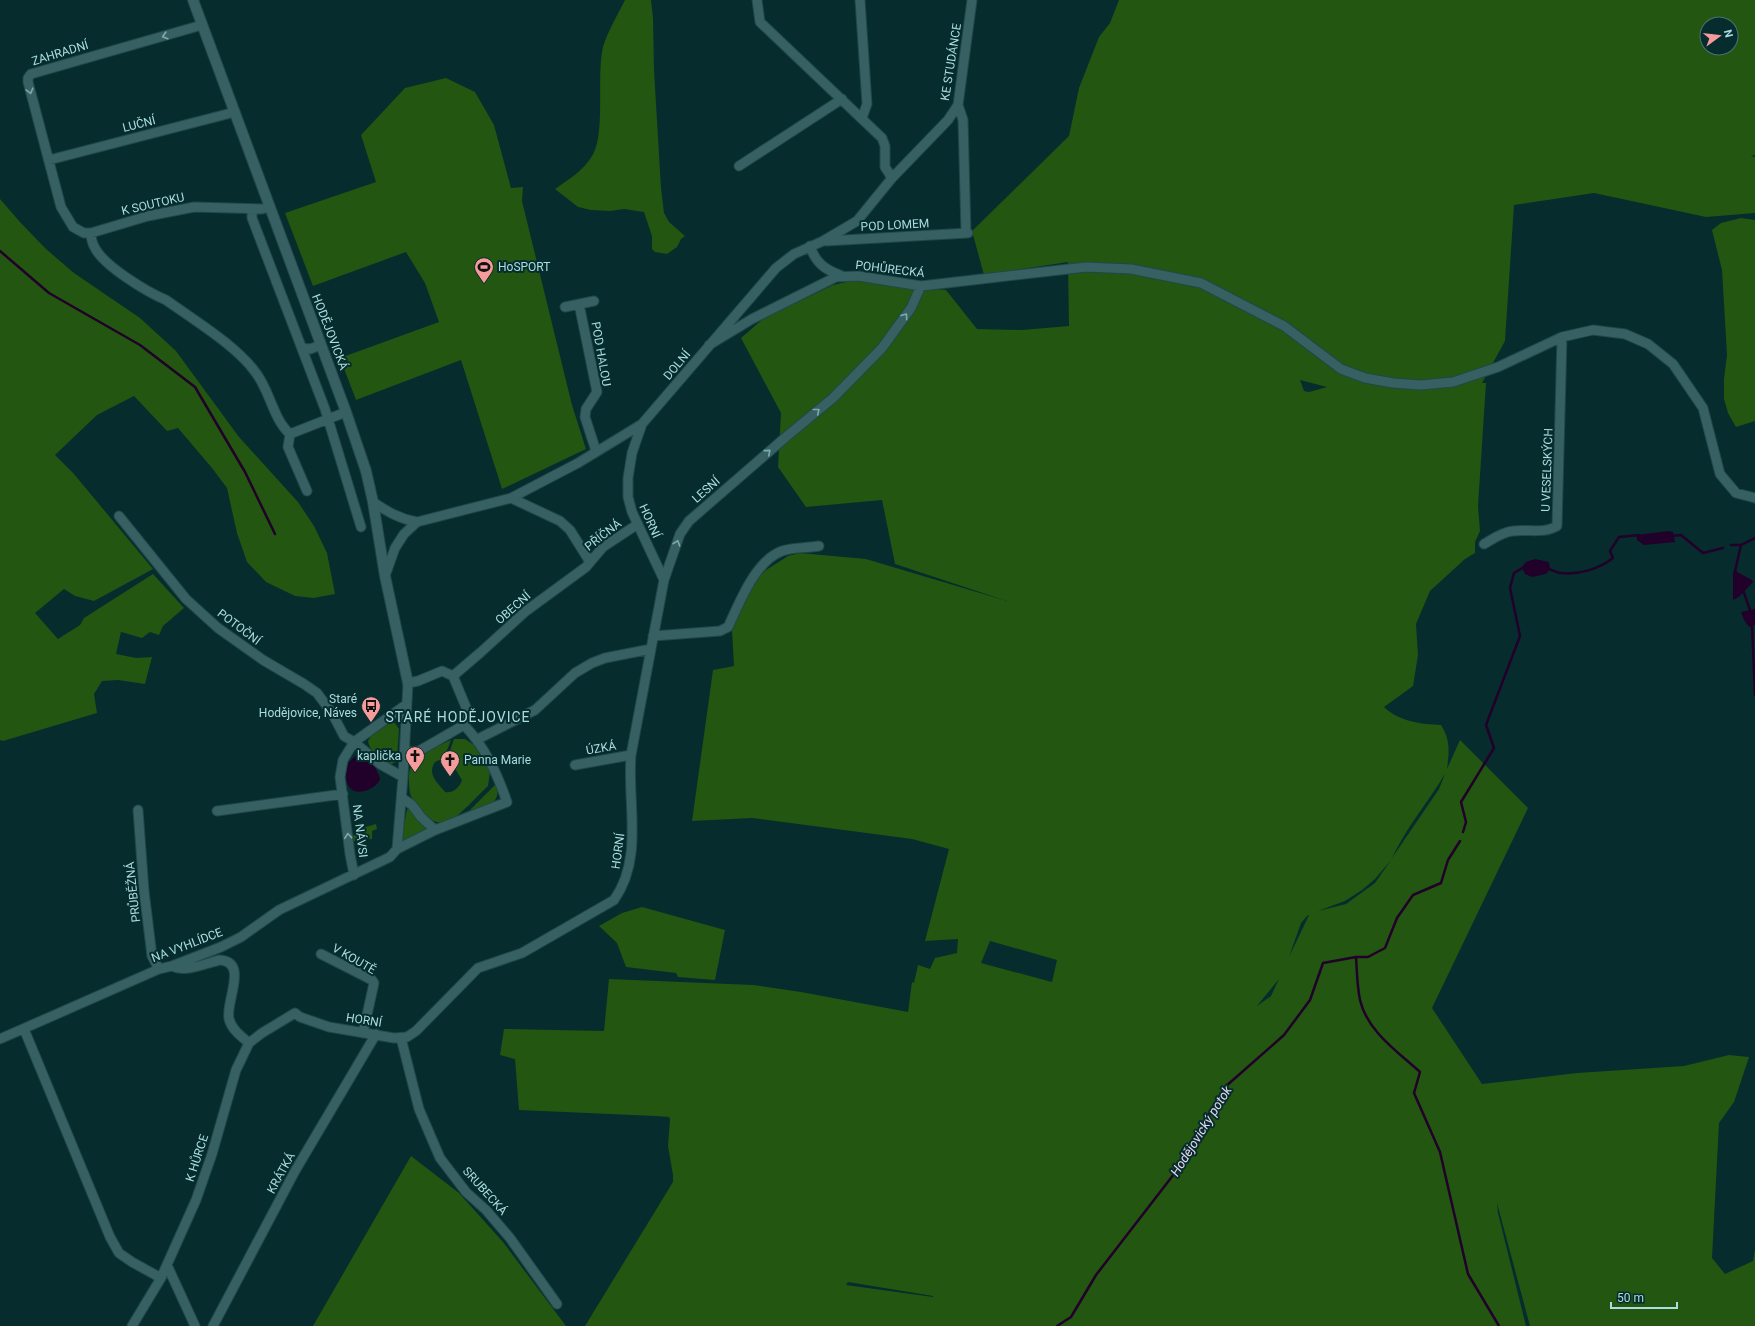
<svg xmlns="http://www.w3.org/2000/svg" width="1755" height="1326" font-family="Roboto,sans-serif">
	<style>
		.green { fill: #225611; fill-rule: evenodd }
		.water { fill: #21002a }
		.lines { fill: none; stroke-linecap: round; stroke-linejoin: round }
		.stream { stroke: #21002a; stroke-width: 2.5 }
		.minor-casing { stroke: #20484a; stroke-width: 11 }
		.tertiary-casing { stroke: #20484a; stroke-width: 12 }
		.minor { stroke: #366062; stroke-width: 9 }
		.tertiary { stroke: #366062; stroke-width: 10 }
		.oneway { stroke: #7cabad }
		.labels { text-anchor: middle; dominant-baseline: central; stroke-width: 4; stroke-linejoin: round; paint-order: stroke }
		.street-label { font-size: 12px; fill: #aadddf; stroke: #062c2e }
		.poi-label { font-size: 12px; fill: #aadddf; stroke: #062c2e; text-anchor: start }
		.water-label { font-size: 13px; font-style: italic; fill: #ebd8f0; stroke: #062c2e }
		.quarter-label { font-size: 14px; letter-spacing: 1px; fill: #aadddf; stroke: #062c2e }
	</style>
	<rect width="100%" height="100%" fill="#062c2e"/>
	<path class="green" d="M625,0h26l2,18 1,52 7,118 3,25 5,9 16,14 -4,3 -4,8 -10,7 -12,-2 -3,-3v-13l-8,-24 -20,-3 -14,2 -19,-1 -13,-3 -23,-18c13,-9 29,-19 37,-33 14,-22 4,-79 11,-109 4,-14 15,-33 22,-47z
		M1119,0h636v155l-4,1 4,1v56l-49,4 -112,-24 -80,12 -9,136 -23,42h4l-8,123 2,25 -5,11v11l-10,6 -35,32 -14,33 2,31 -5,31 -29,21c16,15 37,17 57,18 10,16 8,27 6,44l13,-29 68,68 -96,200 50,76 95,-11 107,-7 45,-11 20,2 -15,45 -15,21 -7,135 13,16 28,-13 2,-11v76h-225l-33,-123 1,10 28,113h-941l88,-144v-7l-5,-29 2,-27 -1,-2 -14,-1 -136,-6 -4,-51 -15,-4 4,-26 100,2 5,-52 144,6 48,7 107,20 4,-30 2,1 4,-18 12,4 5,-11 22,-5 1,-14 -33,2 24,-92 -37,-10 -160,-21 -60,3 21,-151 21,-4 -2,-36 8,-23 19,-30 7,-7 22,-14 12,-3 66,6 141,42 -112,-37 -13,-64 -76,7 -28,-40 3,-54 -40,-75 23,-20 69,-33 22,-5 91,10 31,39 45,1 47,-4 -1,-64 -84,13 -12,-44 97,-95 10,-48 20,-51 11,-14zM1707,24h24v24h-24zM1300,380l27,7 -18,5 -5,-1zM1445,774l-6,15 -47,69c14,-30 36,-56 53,-84zM1391,860l-16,23 -29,21 -28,7 27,-10 17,-11 13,-11zM1308,915h1l-20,42 12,-34zM990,941l67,19 -5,22 -71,-19zM1279,979l-8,17 -14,10zM848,1282l85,14v1l-87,-12z
		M446,78l29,14 19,33 17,63 12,-1 -1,14 50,204 14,44 -84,40 -41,-129 -105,40 -16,-42 99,-36 -14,-39 -19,-31 -93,34 -28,-73 91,-31 -15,-47 44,-47z
		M0,199l20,23 26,27 28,24 66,45 36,33 63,86 59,65 16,24 13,27 8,41 -21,4 -19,-2 -29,-14 -19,-20 -10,-29 -10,-45 -15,-20 -34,-40 -11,3 -33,-35 -37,19 -42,40 19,19 79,95 -59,32 -19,-5 -11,-7 -29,24 23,26 22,-14 4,-7 69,-44 31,34 -21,18 -4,9 -9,-3 -8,6 -21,-6 -5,22 20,4 16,-1 -7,27 -27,-4 -16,1 -8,13 3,19 -94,28 -3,-1z
		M1741,218l14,2v201l-19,6 -8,-14 -4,-14v-20l3,-24 -5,-85 -10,-40 9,-7z
		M391,722l4,1 4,6 -2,30 -1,3 -5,2c-9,0 -22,-14 -23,-23l3,-5z
		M454,739h11l9,6 16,27 -2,14c-12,11 -25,27 -39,35 -16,8 -35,-14 -39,-28 -1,-6 -2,-17 0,-24 5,-12 29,-24 41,-29l-7,18 -9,4c-8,12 2,20 10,30 8,2 15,-5 17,-12l-14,-23z
		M496,784c7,21 -12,23 -27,29l-1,-1z
		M409,808l16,19 1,2 -24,13 -1,-2 6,-30z
		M376,824l1,5 -5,2v8l-18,2 -1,-6 9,-2v-5z
		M642,907l83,23 -10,50 -37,-3 -2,-4 -50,-6 -9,-24 -18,-17 23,-13z
		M411,1156l48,37 44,49 63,84h-253z"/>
	<path class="water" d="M1669,531l4,1 2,10 -31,3 -7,-5 -1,-5z
		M1535,559l14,3 1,7 -4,5 -14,3 -7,-3 -3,-7 4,-5z
		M1735,571l17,9 1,2 -14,15 -6,3v-28z
		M1755,609v16l-6,2 -5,-7 -3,-8z
		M356,756c9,1 16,5 20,13 1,3 3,6 4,9 0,10 -33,26 -34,-2 -1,-10 2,-14 10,-20z"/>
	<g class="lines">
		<path class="stream" d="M0,251l49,42 91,52 55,42 50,85 30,62
			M1672,536l9,-1 22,18 20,-5
			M1731,545h10l14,-7
			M1549,569c4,1 8,4 12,4 18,2 38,-4 52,-15l-3,-7 9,-14 20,-2
			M1737,574l-2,-3 6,-26
			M1743,590l8,23
			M1752,624l3,71
			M1463,832l3,-10 -5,-20 33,-54 -8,-23 34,-89 -10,-48 4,-15 10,-6
			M1356,957c1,14 1,29 4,43 7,31 38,52 60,72l-6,21 26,59 28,122 31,52
			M1057,1326l14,-9 25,-42 78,-101 51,-87 59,-52 26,-35 13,-37 33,-6h12l17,-9 12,-30 16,-23 28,-12 7,-23 12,-19"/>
		<defs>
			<path id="minor" d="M757,0l3,22 122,116 3,8v21l7,11
				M860,0l7,104 -5,14
				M202,25l-171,49 -3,4v4l33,125 12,20 11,6h7l57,-17 46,-9 68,2 8,-2
				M958,105l5,15 3,113
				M49,160l186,-48
				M739,166l103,-67
				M252,209v9l73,191 36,118
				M91,233c0,5 1,10 4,15 9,18 52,44 71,52 28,20 71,46 90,73 14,18 17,46 34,61l-2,13 19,44
				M826,241l142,-8
				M810,246c6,18 16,24 32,30
				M579,304l18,88 -11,17 -1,8 11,34
				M565,307l29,-6
				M709,345l43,-26 84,-42 22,-1 63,10 165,-19 45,2 70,14 83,43 57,43 24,9 28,5 28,2 32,-3 45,-15 64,-30 31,-7 32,4 23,10 25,20 30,44 17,66 16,19 19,5
				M302,348l8,1 11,-4
				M290,434l56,-22
				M511,498l49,23 10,9 20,32
				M373,502c15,10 27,17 44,20l94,-24 67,-35 64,-39 134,-156 18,-14 29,-13 34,-20 35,-43 56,-58 10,-15 14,-105
				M119,516l67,83 32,29 45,32 41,24 13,9 15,20 12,23 10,6 26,22 23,13
				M1484,544c9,-5 18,-12 29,-13 15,-2 31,3 44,-5l5,-189
				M385,576l10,-28 9,-14 13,-12
				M664,580l16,-46 9,-13 98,-85 46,-38 49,-50 29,-40 10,-22
				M653,636l67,-5 8,-4c12,-25 27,-66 54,-76 11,-4 26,-3 37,-5
				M453,676l28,-24 45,-41 60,-44 17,-20 35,-23
				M478,739l57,-29 40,-37 17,-10 13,-5 46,-9
				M575,765l56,-10
				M402,798l10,7 9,12 14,13
				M138,810l6,81 8,65 7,13
				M217,811l126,-17
				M397,849l38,-19 72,-28c-10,-29 -22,-55 -43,-77
				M354,875l-4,-21 -10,-77 3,-17 11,-18 53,-38
				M321,954l51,26 2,3 -11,50
				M172,966c13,7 34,-3 48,-6 29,2 5,42 9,59 3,11 12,17 20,24
				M24,1029l86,208 9,16 13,9 29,16
				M401,1038l18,71 21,49 26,34 20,18 24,28 47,66
				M0,1039l159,-70 13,-3 49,-19 20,-10 38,-27 111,-53 7,-8 6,-72 5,-94 10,-2 24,-10 11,5 15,36 -4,13 -45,26 -14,1
				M167,1265l28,61
				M132,1326l29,-48 35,-78 16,-46 24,-84 13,-27 13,-10 33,-20 5,4 29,10 65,11 13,-1 9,-6 62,-63 44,-15 92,-53c30,-42 13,-97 17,-145l33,-175 -32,-68 -4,-15v-19l4,-25 10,-29
				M213,1326l82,-155 81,-137"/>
			<path id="tertiary" d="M193,0l153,412 20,59 7,31 12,74 23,107"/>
		</defs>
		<use href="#minor" class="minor-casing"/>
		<use href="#tertiary" class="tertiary-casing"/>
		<use href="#minor" class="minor"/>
		<use href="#tertiary" class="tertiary"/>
	</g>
	<defs><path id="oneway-chevron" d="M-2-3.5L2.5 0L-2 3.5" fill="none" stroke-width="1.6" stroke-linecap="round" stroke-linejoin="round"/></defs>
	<g class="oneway">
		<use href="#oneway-chevron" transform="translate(165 36) rotate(164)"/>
		<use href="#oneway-chevron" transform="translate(30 91) rotate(75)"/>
		<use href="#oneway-chevron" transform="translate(905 316) rotate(-54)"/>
		<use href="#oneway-chevron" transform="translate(817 411) rotate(-39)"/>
		<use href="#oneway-chevron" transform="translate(768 452) rotate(-41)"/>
		<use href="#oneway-chevron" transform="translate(677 543) rotate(-71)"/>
		<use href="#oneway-chevron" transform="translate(348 836) rotate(-96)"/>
	</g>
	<defs>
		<symbol id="stadium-pin" viewBox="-11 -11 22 30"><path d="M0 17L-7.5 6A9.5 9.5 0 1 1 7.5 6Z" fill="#f59b9c" stroke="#062c2e"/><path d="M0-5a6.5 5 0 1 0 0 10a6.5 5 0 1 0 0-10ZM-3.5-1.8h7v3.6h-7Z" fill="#111"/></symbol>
		<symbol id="bus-pin" viewBox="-11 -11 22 30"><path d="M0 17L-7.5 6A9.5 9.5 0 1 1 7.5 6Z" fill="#f59b9c" stroke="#062c2e"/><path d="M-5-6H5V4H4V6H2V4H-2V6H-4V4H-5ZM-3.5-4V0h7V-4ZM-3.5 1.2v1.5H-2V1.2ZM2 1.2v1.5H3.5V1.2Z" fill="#111"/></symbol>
		<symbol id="church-pin" viewBox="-11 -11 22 30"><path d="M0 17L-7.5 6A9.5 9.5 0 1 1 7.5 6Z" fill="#f59b9c" stroke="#062c2e"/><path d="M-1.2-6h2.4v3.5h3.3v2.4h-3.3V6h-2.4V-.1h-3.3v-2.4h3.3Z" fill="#111"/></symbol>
	</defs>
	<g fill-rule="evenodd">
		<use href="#stadium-pin" x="473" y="256" width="22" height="30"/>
		<use href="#bus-pin" x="360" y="695" width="22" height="30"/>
		<use href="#church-pin" x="404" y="745" width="22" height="30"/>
		<use href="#church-pin" x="439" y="749" width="22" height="30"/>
	</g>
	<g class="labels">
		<g class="street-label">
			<text transform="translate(60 53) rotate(-17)">ZAHRADNÍ</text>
			<text transform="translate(951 62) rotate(-81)">KE STUDÁNCE</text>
			<text transform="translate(139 124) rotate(-14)">LUČNÍ</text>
			<text transform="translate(153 204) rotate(-13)">K SOUTOKU</text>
			<text transform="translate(895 225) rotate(-3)">POD LOMEM</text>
			<text transform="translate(890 269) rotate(7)">POHŮRECKÁ</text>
			<text transform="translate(330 332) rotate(69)">HODĚJOVICKÁ</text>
			<text transform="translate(601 354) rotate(80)">POD HALOU</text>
			<text transform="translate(677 365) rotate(-50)">DOLNÍ</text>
			<text transform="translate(1547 470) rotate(-88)">U VESELSKÝCH</text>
			<text transform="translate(706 490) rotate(-41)">LESNÍ</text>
			<text transform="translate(650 521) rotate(66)">HORNÍ</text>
			<text transform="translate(603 535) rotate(-38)">PŘÍČNÁ</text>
			<text transform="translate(513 608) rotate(-41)">OBECNÍ</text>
			<text transform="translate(239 627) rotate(37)">POTOČNÍ</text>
			<text transform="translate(601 748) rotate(-10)">ÚZKÁ</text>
			<text transform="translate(360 831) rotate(83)">NA NÁVSI</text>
			<text transform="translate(618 851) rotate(-82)">HORNÍ</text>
			<text transform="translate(133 892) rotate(-96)">PRŮBĚŽNÁ</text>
			<text transform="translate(187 945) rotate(-21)">NA VYHLÍDCE</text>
			<text transform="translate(354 959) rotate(30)">V KOUTĚ</text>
			<text transform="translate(364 1020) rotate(9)">HORNÍ</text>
			<text transform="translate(197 1158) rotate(-72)">K HŮRCE</text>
			<text transform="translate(281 1173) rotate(-61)">KRÁTKÁ</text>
			<text transform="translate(485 1191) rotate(48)">SRUBECKÁ</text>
		</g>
		<g class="poi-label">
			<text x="498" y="267">HoSPORT</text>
			<text x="357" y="699" text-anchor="end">Staré<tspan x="357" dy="14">Hodějovice, Náves</tspan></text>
			<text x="401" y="756" text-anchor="end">kaplička</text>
			<text x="464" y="760">Panna Marie</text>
		</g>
		<g class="water-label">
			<text transform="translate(1201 1131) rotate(-58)">Hodějovický potok</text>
		</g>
		<g class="quarter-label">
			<text x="458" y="717">STARÉ HODĚJOVICE</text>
		</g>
	</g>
	<g transform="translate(1719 36) rotate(75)"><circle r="19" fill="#062c2e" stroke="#487375"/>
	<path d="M0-3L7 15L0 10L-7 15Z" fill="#f59b9c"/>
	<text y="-6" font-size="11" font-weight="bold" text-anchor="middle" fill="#aadddf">N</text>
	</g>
	<path d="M1611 1302v6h66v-6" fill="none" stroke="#aadddf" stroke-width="2"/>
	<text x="1617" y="1302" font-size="12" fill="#aadddf" stroke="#062c2e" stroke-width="3" paint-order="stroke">50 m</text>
</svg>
